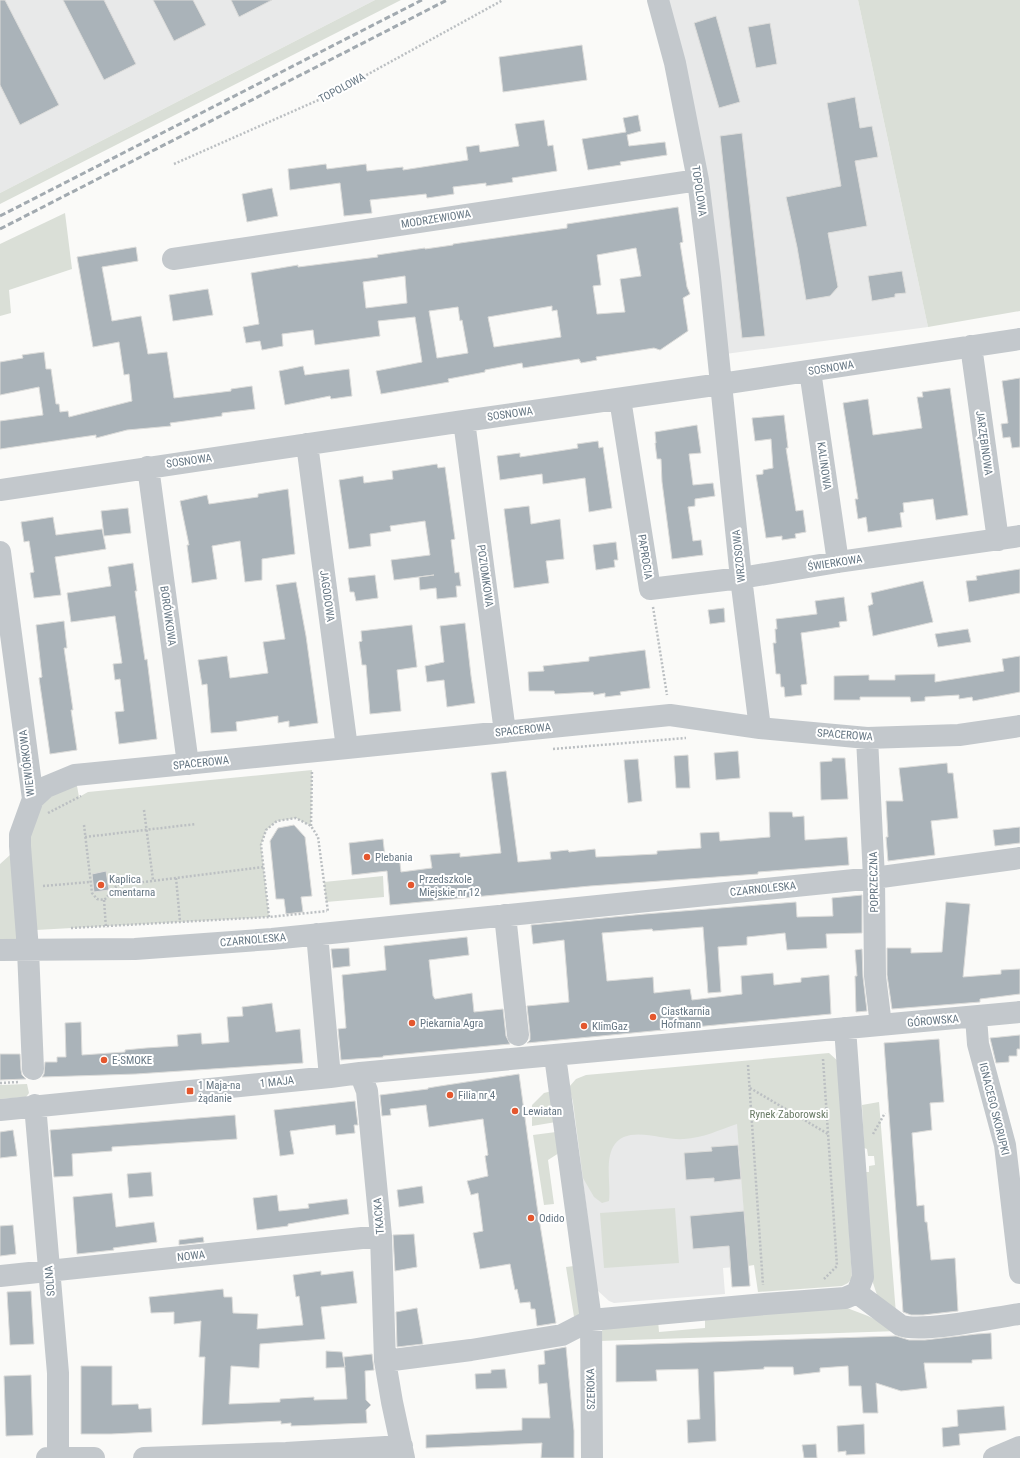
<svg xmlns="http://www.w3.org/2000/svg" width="1020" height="1458" font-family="'Roboto Condensed',sans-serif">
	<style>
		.built { fill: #e8e9e9 }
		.green { fill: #dadfd7 }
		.building { fill: #aab3b9; stroke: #dcdcda; fill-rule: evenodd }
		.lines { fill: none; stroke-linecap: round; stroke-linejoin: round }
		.path { stroke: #bbbfc2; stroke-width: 2.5; stroke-dasharray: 2 2; stroke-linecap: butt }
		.minor { stroke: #c3c8cc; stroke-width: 22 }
		.rail { stroke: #a2aab0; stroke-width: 3; stroke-dasharray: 6 3; stroke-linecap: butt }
		.poi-dot { fill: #e4572e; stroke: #fff; stroke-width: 1.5 }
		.labels { text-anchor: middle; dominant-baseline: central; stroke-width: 4; stroke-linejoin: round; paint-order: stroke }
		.street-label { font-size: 11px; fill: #657683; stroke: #fff }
		.poi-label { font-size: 11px; fill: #657683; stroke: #fff; text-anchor: start }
		.park-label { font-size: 11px; fill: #687a64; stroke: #fff }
	</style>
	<rect width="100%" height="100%" fill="#fafaf8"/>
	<path class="built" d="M0,0h375l-375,193z
		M658,0h200l70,327 -210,28z
		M735,1083l13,183 -25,2 2,26 -111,9 -5,-2 -12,-11 -24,-188z"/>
	<path class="green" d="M375,0h26l-401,204v-11z
		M858,0h162v311l-92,16z
		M65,213l7,56 -63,21 2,23 -11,3v-72z
		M312,770l-1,56 -15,-8 -19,3 -11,9 -5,15 8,72 -233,13 -8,20h-28v-86l20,-18 13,-47 42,-24 4,22 9,-5z
		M383,876l1,21 -58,5 -2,-20z
		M829,1053l10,9 13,216 -4,5 -6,3 -84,6 -4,-27 -6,1 -11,-142c-18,6 -34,14 -53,15 -21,2 -58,-16 -71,8 -8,15 -2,38 -4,54l-7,2 -8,-6 -11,-19 -10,-76 -4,-15 7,-8 10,-4z
		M27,1084l2,9 -3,4 -26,2v-14z
		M552,1091l4,31 -24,4v-21l12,-12z
		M879,1102l17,212 -19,-19 -4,-12 -7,-111h3v-6l6,-1 -1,-9h-6l-1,-7 -3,-1 -2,-43z
		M556,1132l3,21 -11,7 6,44 -10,1 -11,-70z
		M675,1208l4,55 -75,5 -4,-55z
		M574,1266l6,46 -5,11 -9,-56z
		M847,1308l21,8 31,15 -300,10 2,-9 3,-4 54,-8 1,12 46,-4v-11z"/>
	<path class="building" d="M0,0h5l54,105 -39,20 -20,-40z
		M63,0h41l32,64 -32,16z
		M153,0h40l13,25 -32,16z
		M231,0h41l-33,17z
		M716,16l24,86 -21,6 -25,-85z
		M770,23l7,41 -21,4 -8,-41z
		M582,45l5,35 -84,12 -4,-35z
		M855,97l5,31 12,-2 6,31 -23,4 12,65 -39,7 10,54 -8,9 -24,4 -9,-53 -11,-50 55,-11 -14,-83z
		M638,115l3,16 -14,4 2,11 36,-4 2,13 -47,7 1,3 -33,5 -6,-31 44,-7 -3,-14z
		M544,120l4,26 5,-1 4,26 -45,7 1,4 -27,4v-3l-33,4 1,7 -27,4 -1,-4 -56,6 2,13 -28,3 -4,-33 -50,7 -2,-21 38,-5 1,5 39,-5 1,7 36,-4v3l65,-10 -2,-13 13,-2 1,7 39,-6 -4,-22z
		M742,133l23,203 -23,2 -22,-202z
		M272,188l6,28 -31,6 -5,-28z
		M678,207l5,35 -3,1 7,44 3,7 -7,4 5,33 -28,19 -6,-2 -58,9 1,3 -16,3 -2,-4 -56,9 -1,-5 -37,7v2l-37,7 1,3 -68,12 -5,-23 46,-9 -7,-45 -37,4 2,15 -65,9 -2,-15 -31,4 1,12 -21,4 -2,-9 -14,2 -3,-16 16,-3 -8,-51 47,-8v2l80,-10 -1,-2 48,-7v1l28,-4v-1l114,-16v-4zM636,248l5,28 -21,3 5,33 -28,2 -4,-28 8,-1 -4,-30zM405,276l2,27 -41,5 -3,-26zM552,306v5l5,-1 4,27 -67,10 -6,-30zM458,307l2,14 2,-1 6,33 -31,5 -8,-47z
		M136,247l2,14 -36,6 10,54 29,-5 7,38 19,-2 7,46 57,-7v-2l21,-3 3,23 -33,4v3l-52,7 1,3 -44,4 -31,8v-3l-96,14v-28l43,-6 -4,-28 -39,8v-33l23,-4 -1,-3 22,-3 2,17h5l5,35h3l1,8 8,-1 1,6 63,-16 -3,-27 -5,1 -5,-33 -26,5 -16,-90z
		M902,271l4,22 -11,1v3l-23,4 -4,-25z
		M208,289l5,26 -40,6 -4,-26z
		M303,366l2,9 44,-6 3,27 -21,3 -1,-3 -45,9 -6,-34z
		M1020,378v69l-8,1 -2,-11 -7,1 -2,-14 7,-1 -6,-42z
		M950,388l18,127 -32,5 -3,-21 -30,4 1,9 -4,1 2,14 -34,5 -2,-15 -8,2 -3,-20h3l-15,-96 25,-4 5,36 29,-4 20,-3 -5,-31h6l-1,-5z
		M784,415l4,33h-2l10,63 7,-1 3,22 -11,2 1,4 -14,2v-4l-16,2 -10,-63 7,-1v-4l10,-2 -2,-29 -16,2 -3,-23z
		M697,425l4,28 -12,1 4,31 20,-2 2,13 -20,3v7l-7,1 5,34 8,-1 2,15 -31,4 -10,-77 -1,-23h-4l-2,-16h1l-1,-11z
		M598,441l1,7 4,-1 9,61 -23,4 -4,-34 -42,6 -1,-10 -42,6 -3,-24 23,-3v4l58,-9 -1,-4z
		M437,464l1,4 7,-1 10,72 -4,1 4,33 4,-1 2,14h-5l1,11 -20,2 -1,-11 -16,2 -1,-13 15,-2 -40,5 -3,-20 39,-5 -5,-34 -35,5 1,5 -21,3 1,12 -22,3 -10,-69 24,-4 1,7 29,-4 -1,-8z
		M288,489l7,65 -33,5v21l-17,2 -5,-41 -28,5 5,33 -25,4 -5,-38h2l-9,-44 27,-6 2,9 49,-7v-3z
		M529,506l2,18 29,-5 4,40 -18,2 3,22 -35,5 -10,-79z
		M128,508l3,25 -27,3 -3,-25z
		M53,517l3,18 46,-6 4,20 -51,8 6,38 -27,3 -4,-25 4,-1 -5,-31 -5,1 -3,-20z
		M616,542l2,18h-4l1,7 -19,3 -3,-25z
		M133,563l4,28h-2l10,69 2,-1 10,80 -38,5 -4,-32 9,-1 -4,-32 -5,1 -2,-16 9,-1 -7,-47 -44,6 -4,-29 44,-7 -3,-19z
		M1020,569v24l-51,9 -3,-21 11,-1 -1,-4z
		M375,575l3,23 -22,3 -2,-9h-4l-2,-14z
		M923,581l10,41 -60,14 -5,-30 5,-2 -2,-11z
		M296,582l10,54 12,87 -29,4v-6l-11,2v-7l-42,6 1,9 -26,2 -4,-49 -5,1 -4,-25 29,-4 3,22 38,-5 -5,-31 22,-3 -9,-54z
		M844,597l3,24 -8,1 1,5 -39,6 6,51 -6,1 1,10 -17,2 -1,-10h-3l-1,-13h-4l-3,-31h3l-1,-14h2l-1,-10 41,-5 -2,-13z
		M724,608l1,14 -15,2 -2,-14z
		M64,621l3,27h-3l9,62h-2l6,40 -27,4 -11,-76 3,-1 -6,-52z
		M465,623l6,53 4,27 -28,4 -3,-27 -17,2 -2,-16 19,-4 -4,-36z
		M412,625l5,42 -20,3 4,41 -31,3 -4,-49h-4l-3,-23 3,-1 -1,-10z
		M968,629l3,13 -33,5 -3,-13z
		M645,650l5,38 -30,4 1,3 -16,2v-4l-11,2 -1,-3 -38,2 -1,-3h-25l-1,-19 16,-1 -1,-5 46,-5v-4z
		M1020,656v36l-47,9 -1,-4 -13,2v-4l-34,2v4l-14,1 -1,-5h-50v3h-26v-24l35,-1v5h26v-5l40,-1v8l69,-11 -2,-12z
		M738,751l2,27 -24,2 -2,-27z
		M688,755l2,33h-14l-2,-32z
		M832,758h13l3,41 -27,1 -1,-38 12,-1z
		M638,759l4,42 -14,2 -4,-43z
		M947,763l1,10h5l5,45 -27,3 4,34 -47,6 -2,-24h2l-2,-36h17l-4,-33z
		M506,771l12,91 33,-3 -1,-7 18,-2 1,2 26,-3 1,8 61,-3v-3l44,-3 -1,-15 19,-1 1,9 50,-4 -1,-25h23l1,5 11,-1 1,24 42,-3 2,28 -91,7v2l-168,12 -200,19 -3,-34 -35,4 -3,-32 34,-4 2,18 14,-2 2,17 31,-4 -2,-13 30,-2v4l41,-4 -10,-80z
		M294,825l11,12 7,59 -11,1 2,15 -17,2 -2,-15h-8l-6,-58 8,-13z
		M1020,827v16l-25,3 -2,-16z
		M106,871l3,19 -15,2 -2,-18z
		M862,895v38l-36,1 1,14 -40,2 -2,-17 -38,4v8l-29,2 3,45 -13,1 -5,-66 -50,4 -1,-2 -50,4 5,48 46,-4 1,16 36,-4 2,11 50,-6 -1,-18 32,-3 1,12 27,-3v-4l28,-3 2,39 -304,29 3,-3v-6l-3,-28 42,-4 -5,-62 -31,4 -2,-19 114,-11 151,-12 1,15 36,-1 -1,-18z
		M946,902l24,2 -7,73 38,-3v-4l19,-1v25l-40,5v3l-88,7 -5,-34v-27h24v5l31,-1z
		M467,937l2,18 -40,5 4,36 2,3 37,-6 2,19 29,-3 3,27 4,8 -127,12v1l-42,3 -3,-31 8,-1 -4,-53 44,-5 -2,-24z
		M349,948l1,18 -17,2 -2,-19z
		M862,949l1,28 4,34 -11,1 -1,-36h2l-2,-26z
		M272,1003l4,29 24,-3 3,34 -167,11 -94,3 2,-3 1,-12h12v-5h9l-1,-34 16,-1 1,33 43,-3v-2l21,-2 32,-2 -1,-11 24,-2 1,11 27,-2 -2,-25 16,-1 -1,-9z
		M1020,1035v14h-3v7h-8v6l-13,1 -6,-25z
		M939,1039l5,63 -14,1 2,27 -20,3 5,73 7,-1 1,17h2l4,38 24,-2 3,53 -35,4h-12l-8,-3 -19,-269z
		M0,1054h20l1,16 1,5 4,4 -26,1z
		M519,1074l18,132 19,117 -19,3 -2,-17h-4l-1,-7 -10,1 -3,-14 -2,1 -5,-26 -30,5 -7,-36 10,-2 -5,-38 -7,2 -4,-14 21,-5 -3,-20 3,-1 -5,-36 -54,8 -3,-22 -36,4 1,6 -9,1 -2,-21 48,-6v-1l12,-2z
		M355,1101l3,24h-4l1,8 -19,2 -1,-10 -45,6 4,23 -14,2 -6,-46z
		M235,1115l2,24 -125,8v4l-40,3 1,22 -19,1 -4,-47z
		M13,1130l4,26 -17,2v-26z
		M738,1145l3,34 -27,3v-4l-28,2 -2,-27 28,-2 -1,-4z
		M151,1172l2,24 -24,2 -2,-24z
		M422,1186l2,17 -25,4 -2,-17z
		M112,1193l4,34 38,-5 3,20 -44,6 1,2 -37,4 -4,-57z
		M277,1195l2,16 30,-3 -1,-4 39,-5 2,15 -61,10v2l-31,4 -4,-32z
		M744,1211l6,75 -18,1 -3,-41 -36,3 -3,-33z
		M13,1225l3,29 -16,2v-30z
		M414,1234l3,33 -22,4 -2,-36z
		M203,1237l1,5 -25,3v-5z
		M321,1271v4l32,-4 4,32 -36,4 4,32 -65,5 -1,24 -28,-2 -2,38 51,-2v-3l34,-2v3l33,-1 -3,-42 28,-3 2,16 -9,1 1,29 5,5 -5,5 1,13 -76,3v-3l-10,1v-3l-79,4 3,-68h-6l2,-36 -27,3v-12l-23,1 -2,-16 74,-8 1,8h8l1,16 25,1 -1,15 46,-4 -4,-29 -3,1 -3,-22z
		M31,1291l3,53 -24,1 -3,-53z
		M417,1308l6,36 -26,3 -1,-35z
		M991,1333l1,26 -20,1v3h-48l3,25 -26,3 -25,-8 2,30h-15l-2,-27h-12l-1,-20 -28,2v4l-26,3 -1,-8h-29v2l-50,3 2,69 -28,2 -1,-23 13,-1 -2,-50 -42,1 1,11 -41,1v-37l280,-9 13,4h16l52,-6z
		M566,1347l8,84v27h-33l1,-15 -116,5v-13l96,-5v-12h28l-3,-35 -8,1 -1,-19 7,-1 -1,-13z
		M326,1351l16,1 3,15 -19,1z
		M81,1366h31v39l26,-1 1,5 12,-1 1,24 -41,2h-30z
		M505,1369l2,19 -31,1 -1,-15 16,-1v-3z
		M31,1375l2,60 -27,1 -2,-60z
		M1004,1406l2,24 -47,4 1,11 -17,2 -1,-19 16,-2 -1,-16z
		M864,1424l1,30 -19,1v-4l-8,1 -1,-26z
		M816,1444l1,14h-13l-2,-13z"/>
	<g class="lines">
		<path class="path" d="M174,164l158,-70 171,-94
			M653,607l14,88
			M553,749l133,-11
			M144,810l9,70
			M48,813l33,-17
			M84,825l8,68 5,6 7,1c6,-5 8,-12 15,-15l145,-18
			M311,826l1,-56
			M85,837l111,-13
			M176,878l4,43
			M43,886l47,-4
			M104,900l2,28
			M269,917l-8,-72 5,-15 11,-9 19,-3 15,8 7,11 10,75
			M71,928l198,-11 58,-6
			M823,1059l14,207 -13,13
			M748,1065l15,220
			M0,1083l19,-1
			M750,1088l78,46
			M873,1134l12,-21"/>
		<path class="minor" d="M658,0l17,63 23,117 12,97 31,301 19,150
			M173,259l525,-79
			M971,346l27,194
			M810,371l28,191
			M620,399l30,190 91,-11 97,-16 182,-26
			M464,421l41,311
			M307,444l40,304
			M148,467l40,297
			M0,490l464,-69 257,-37 299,-45
			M0,552l33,247 -13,36v11l8,104 5,119
			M867,738l7,140 1,98 6,49
			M33,799l13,-12 29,-12 272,-27 323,-33 90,13 107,10 92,-3 61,-9
			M505,915l13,120
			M317,934l13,143
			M0,950l135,-1 137,-10 602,-61 146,-20
			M976,1017l2,27 27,101 15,128
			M555,1056l36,264 1,138
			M360,1073l7,18 14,145 4,125 7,41 12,56
			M35,1105l23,268v85
			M0,1110l330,-33 30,-4 660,-61
			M0,1276l381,-40
			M857,1293l43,32c20,9 95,-8 120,-11
			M385,1361l86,-11 91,-15 29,-15 174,-16 80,-6 12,-5 6,-16 -18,-249
			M47,1458h47
			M144,1458l142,-5 116,-7
			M994,1458l26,-11"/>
		<path class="rail" d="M0,216l422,-216
			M0,229l447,-229"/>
	</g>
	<g class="poi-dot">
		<circle cx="367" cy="857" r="4"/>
		<circle cx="101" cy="885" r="4"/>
		<circle cx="411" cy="885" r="4"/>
		<circle cx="653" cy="1017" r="4"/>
		<circle cx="412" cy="1023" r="4"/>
		<circle cx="584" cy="1026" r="4"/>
		<circle cx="104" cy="1060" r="4"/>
		<rect x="186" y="1087" width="8" height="8" rx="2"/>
		<circle cx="450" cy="1095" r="4"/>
		<circle cx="515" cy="1111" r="4"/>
		<circle cx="531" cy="1218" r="4"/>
	</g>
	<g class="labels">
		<g class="street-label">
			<text transform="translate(342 88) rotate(-28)">TOPOLOWA</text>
			<text transform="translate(699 191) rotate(82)">TOPOLOWA</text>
			<text transform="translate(436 219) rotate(-9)">MODRZEWIOWA</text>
			<text transform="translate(831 368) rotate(-9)">SOSNOWA</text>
			<text transform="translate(510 414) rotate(-8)">SOSNOWA</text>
			<text transform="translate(984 443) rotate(82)">JARZĘBINOWA</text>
			<text transform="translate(189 461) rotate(-8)">SOSNOWA</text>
			<text transform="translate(824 466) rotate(82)">KALINOWA</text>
			<text transform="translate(739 556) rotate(-96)">WRZOSOWA</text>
			<text transform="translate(645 557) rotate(81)">PAPROCIA</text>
			<text transform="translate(835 563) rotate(-9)">ŚWIERKOWA</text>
			<text transform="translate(485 576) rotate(82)">POZIOMKOWA</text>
			<text transform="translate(327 596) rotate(82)">JAGODOWA</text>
			<text transform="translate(168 616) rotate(82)">BORÓWKOWA</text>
			<text transform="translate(523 730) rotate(-6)">SPACEROWA</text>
			<text transform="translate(845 735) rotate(4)">SPACEROWA</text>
			<text transform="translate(27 763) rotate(-97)">WIEWIÓRKOWA</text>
			<text transform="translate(201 763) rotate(-6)">SPACEROWA</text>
			<text transform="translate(874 882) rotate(-91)">POPRZECZNA</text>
			<text transform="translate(763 889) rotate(-6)">CZARNOLESKA</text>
			<text transform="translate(253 940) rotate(-5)">CZARNOLESKA</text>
			<text transform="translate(933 1021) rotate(-5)">GÓROWSKA</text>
			<text transform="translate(277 1082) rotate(-6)">1 MAJA</text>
			<text transform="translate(994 1109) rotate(76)">IGNACEGO SKORUPKI</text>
			<text transform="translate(379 1216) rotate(-95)">TKACKA</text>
			<text transform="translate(191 1256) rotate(-6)">NOWA</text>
			<text transform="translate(50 1281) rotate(-95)">SOLNA</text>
			<text transform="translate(591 1389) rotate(-91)">SZEROKA</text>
		</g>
		<g class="poi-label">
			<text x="375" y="857">Plebania</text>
			<text x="109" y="879">Kaplica<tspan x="109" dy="13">cmentarna</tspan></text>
			<text x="419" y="879">Przedszkole<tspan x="419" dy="13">Miejskie nr 12</tspan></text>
			<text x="661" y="1011">Ciastkarnia<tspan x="661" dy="13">Hofmann</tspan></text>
			<text x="420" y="1023">Piekarnia Agra</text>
			<text x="592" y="1026">KlimGaz</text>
			<text x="112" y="1060">E-SMOKE</text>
			<text x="198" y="1085">1 Maja-na<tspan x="198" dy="13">żądanie</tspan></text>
			<text x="458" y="1095">Filia nr 4</text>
			<text x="523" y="1111">Lewiatan</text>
			<text x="539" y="1218">Odido</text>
		</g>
		<g class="park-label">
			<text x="789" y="1114">Rynek Zaborowski</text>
		</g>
	</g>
</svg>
